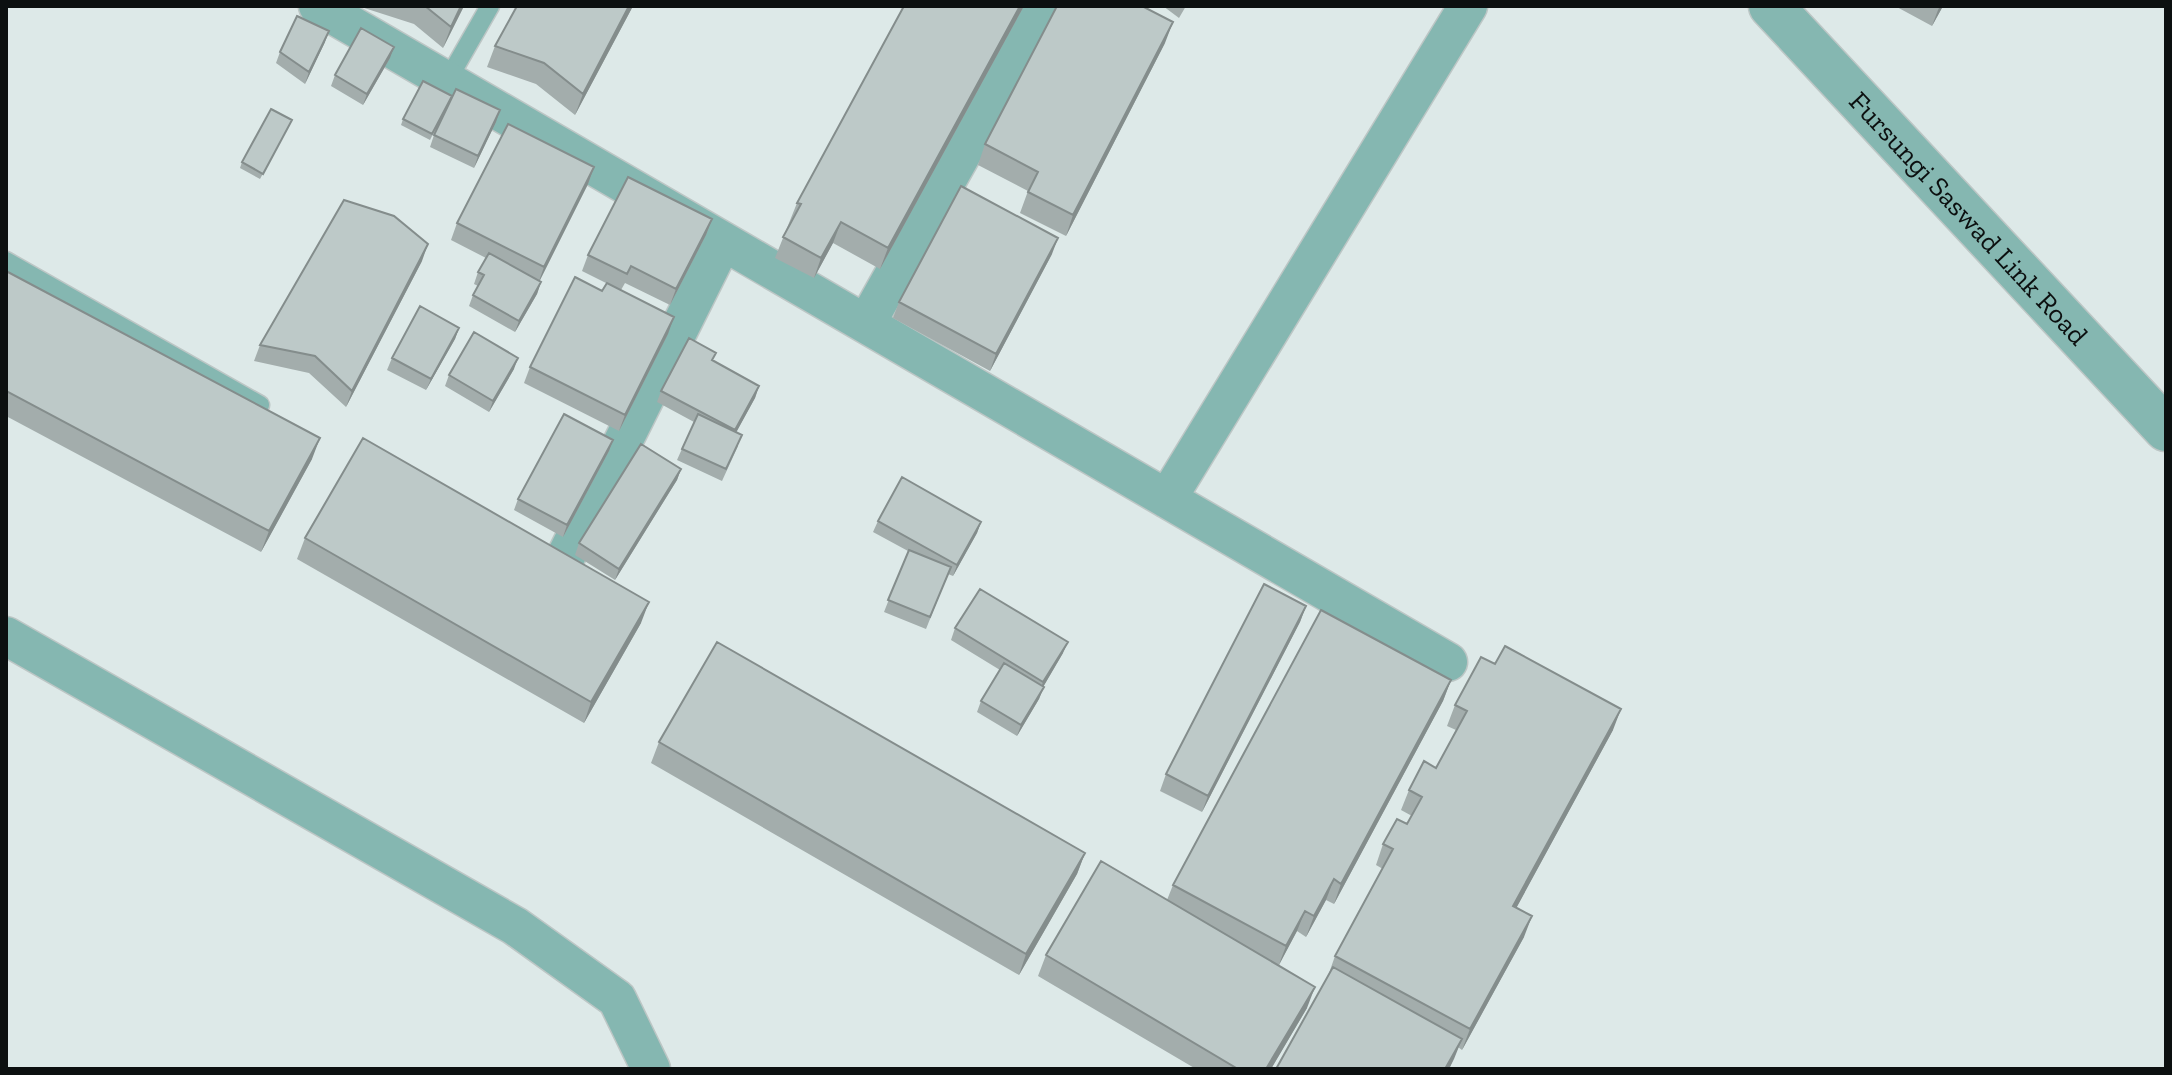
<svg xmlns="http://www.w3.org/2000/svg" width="2172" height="1075" font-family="'Zilla Slab',serif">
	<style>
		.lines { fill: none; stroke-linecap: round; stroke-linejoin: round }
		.service-casing { stroke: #bcc6c5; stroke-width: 21 }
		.minor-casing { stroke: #bcc6c5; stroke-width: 41 }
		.tertiary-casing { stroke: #bcc6c5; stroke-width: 47 }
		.service { stroke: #85b7b1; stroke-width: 18 }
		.minor { stroke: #85b7b1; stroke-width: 38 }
		.tertiary { stroke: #85b7b1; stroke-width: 44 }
		.wall { fill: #a3adac }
		.shaded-wall { fill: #848d8c }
		.building { fill: #bdc9c8; stroke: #848d8c; stroke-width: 2 }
		.labels { text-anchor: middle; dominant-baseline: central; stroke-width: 6; stroke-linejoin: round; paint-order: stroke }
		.street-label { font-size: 28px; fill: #0c1010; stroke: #fff }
	</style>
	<rect width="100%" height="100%" fill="#dde9e8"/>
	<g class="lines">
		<defs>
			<path id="service" d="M447,81l43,-75
				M6,261l254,144"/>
			<path id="minor" d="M318,6l1130,656
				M866,324l179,-318
				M1167,499l301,-493
				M561,566l162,-325
				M6,636l509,290 102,73 34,70"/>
			<g id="tertiary">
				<path id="s1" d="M1771,6l395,423"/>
			</g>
		</defs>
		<use href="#service" class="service-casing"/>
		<use href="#minor" class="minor-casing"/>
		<use href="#tertiary" class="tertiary-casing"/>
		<use href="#service" class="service"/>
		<use href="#minor" class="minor"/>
		<use href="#tertiary" class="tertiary"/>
	</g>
	<path class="wall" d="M358,6h106l-21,42 -29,-24z
		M633,6l-58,109 -39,-31 -49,-17 8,-21z
		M1024,6l-144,263 -47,-26 -19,35 -39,-20 22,-55z
		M1163,6h23l-7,12z
		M1895,6h48l-11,20z
		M325,42l-20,42 -29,-21 4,-11z
		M1165,43l-99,193 -46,-23 8,-22 -50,-26 7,-21z
		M390,58l-27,47 -32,-19 4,-11z
		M452,96l-22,44 -29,-15 2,-6z
		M292,120l-32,59 -20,-11 2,-6z
		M496,122l-22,46 -44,-21 4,-12z
		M594,167l-6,17 -49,98h2l-4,12 -22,38 -46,-26 4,-11 5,-9 -4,-2 4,-12 8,-14 -35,-18 6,-17z
		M712,219l-6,16 -36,70 -45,-22 -4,7 47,44 -49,97 -95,-48 6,-16 72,-76 4,-8 -24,-12 6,-16z
		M1052,254l-62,117 -97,-53 6,-16z
		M422,261l-76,146 -37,-34 -55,-12 6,-16z
		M6,271l306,188 -51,93 -255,-136z
		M459,328l-4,11 -29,51 -39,-20 5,-12z
		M713,361l46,25 -4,12 -19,34 2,14 -16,35 -45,-21 17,-38 -37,-20 4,-11z
		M514,369l-25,43 -44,-26 4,-11z
		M613,440l-4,11 -46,86 -49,-27 4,-11z
		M681,469l-4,11 -62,100 -40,-25 4,-12z
		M878,521l103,1 -4,11 -24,43 -5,-2 -22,55 -42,-17 24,-61 -35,-19z
		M305,538l336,85 -57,100 -287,-164z
		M1306,606l-6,16 -98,190 -42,-21 6,-17z
		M955,628l108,25 -20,34 -4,12 -22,37 -40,-24 4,-11 19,-31 -49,-30z
		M1451,680l-8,21 -109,203 -8,-4 -20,37 -9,-6 -19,35 29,42 -36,61h-75l-158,-93 8,-21 121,-55 6,-15z
		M1455,705l158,25 -97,178 8,29 -62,113 -4,-3 -9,22h-173l52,-93 7,-20 48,-87 -7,-4 7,-21 24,-20 5,-8 -11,-6 8,-20 27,-22 20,-38 -9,-4z
		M659,742l426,111 -8,21 -58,101 -368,-212z"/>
	<path class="shaded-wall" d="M461,6h3l-21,42 8,-21z
		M629,6h4l-58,109 8,-21z
		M1020,6h4l-144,263 8,-21z
		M1940,6h3l-11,20 6,-16z
		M1173,22l-8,21 -99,193 7,-21z
		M329,31l-4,11 -20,42 4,-12z
		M394,47l-4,11 -27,47 4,-11z
		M500,110l-4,12 -22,46 4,-12z
		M594,167l-6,17 -50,100 6,-17z
		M712,219l-6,16 -36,70 6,-16z
		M841,222l-8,21 -19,35 7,-20z
		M1058,238l-6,16 -62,117 6,-17z
		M428,244l-6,17 -76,146 6,-16z
		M541,282l-4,12 -22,38 4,-11z
		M674,317l-6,17 -49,97 6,-16z
		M459,328l-4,11 -29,51 5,-11z
		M518,358l-4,11 -25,43 4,-11z
		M759,386l-4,12 -24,44 4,-12z
		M320,438l-8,21 -51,93 8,-21z
		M613,440l-4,11 -46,86 4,-12z
		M681,469l-4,11 -62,100 4,-11z
		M981,522l-4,11 -24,43 4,-11z
		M649,602l-8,21 -57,100 7,-21z
		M1306,606l-6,16 -98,190 6,-16z
		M1068,642l-5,11 -24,41 4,-12z
		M1451,680l-8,21 -109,203 7,-20z
		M1044,687l-5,12 -22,37 4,-11z
		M1621,709l-8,21 -107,197 7,-21z
		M1085,853l-8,21 -58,101 7,-21z
		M1334,879l-8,21 -20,37 8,-21z
		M1305,911l-8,20 -19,36 8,-21z
		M1532,916l-8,21 -62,113 8,-21z
		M1315,987l-8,21 -36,61h-5z
		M1462,1039l-8,20 -5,10h-4z"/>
	<path class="building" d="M425,6h36l-10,21z
		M517,6h112l-46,88 -39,-31 -49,-17z
		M904,6h116l-132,242 -47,-26 -20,36 -38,-21 18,-33 -4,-1z
		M1057,6h85l31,16 -100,193 -45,-23 10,-20 -53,-28z
		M297,16l32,15 -20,41 -29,-20z
		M361,28l33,19 -27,47 -32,-19z
		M423,81l29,15 -20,38 -29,-15z
		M456,89l44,21 -22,46 -44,-21z
		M271,109l21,11 -29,54 -21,-12z
		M508,124l86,43 -50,100 -87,-44z
		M628,177l84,42 -36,70 -45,-23 -4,8 -39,-19z
		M961,186l97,52 -62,116 -97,-52z
		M344,200l50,16 34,28 -76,147 -37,-35 -55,-11z
		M489,253l52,29 -22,39 -46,-26 11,-20 -6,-3z
		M6,271l314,167 -51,93 -263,-140z
		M575,277l27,14 5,-8 67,34 -49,98 -95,-48z
		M420,306l39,22 -28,51 -39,-21z
		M474,332l44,26 -25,43 -44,-26z
		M689,338l27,15 -4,7 47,26 -24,44 -74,-39z
		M564,414l49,26 -46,85 -49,-26z
		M698,414l44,21 -16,34 -44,-20z
		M363,438l286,164 -58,100 -286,-164z
		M641,444l40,25 -62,100 -40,-26z
		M902,477l79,45 -24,43 -79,-44z
		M909,550l42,17 -21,50 -42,-17z
		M1264,584l42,22 -98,190 -42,-22z
		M980,589l88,53 -25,40 -88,-54z
		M1321,610l130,70 -110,204 -7,-5 -20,37 -9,-5 -19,35 -113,-61z
		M717,642l368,211 -59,101 -367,-212z
		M1505,646l116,63 -108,197 19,10 -62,113 -135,-73 58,-107 -10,-5 14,-25 10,5 15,-27 -13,-7 15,-29 12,7 31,-57 -12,-6 26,-48 14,7z
		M1004,663l40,24 -23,38 -40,-24z
		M1101,861l214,126 -49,82h-28l-192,-114z
		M1333,967l129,72 -17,30h-169z"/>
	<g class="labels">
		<g class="street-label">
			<text stroke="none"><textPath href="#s1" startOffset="290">Fursungi Saswad Link Road</textPath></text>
		</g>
	</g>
	<rect width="2172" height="1075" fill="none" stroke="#0c1010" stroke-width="16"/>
</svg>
